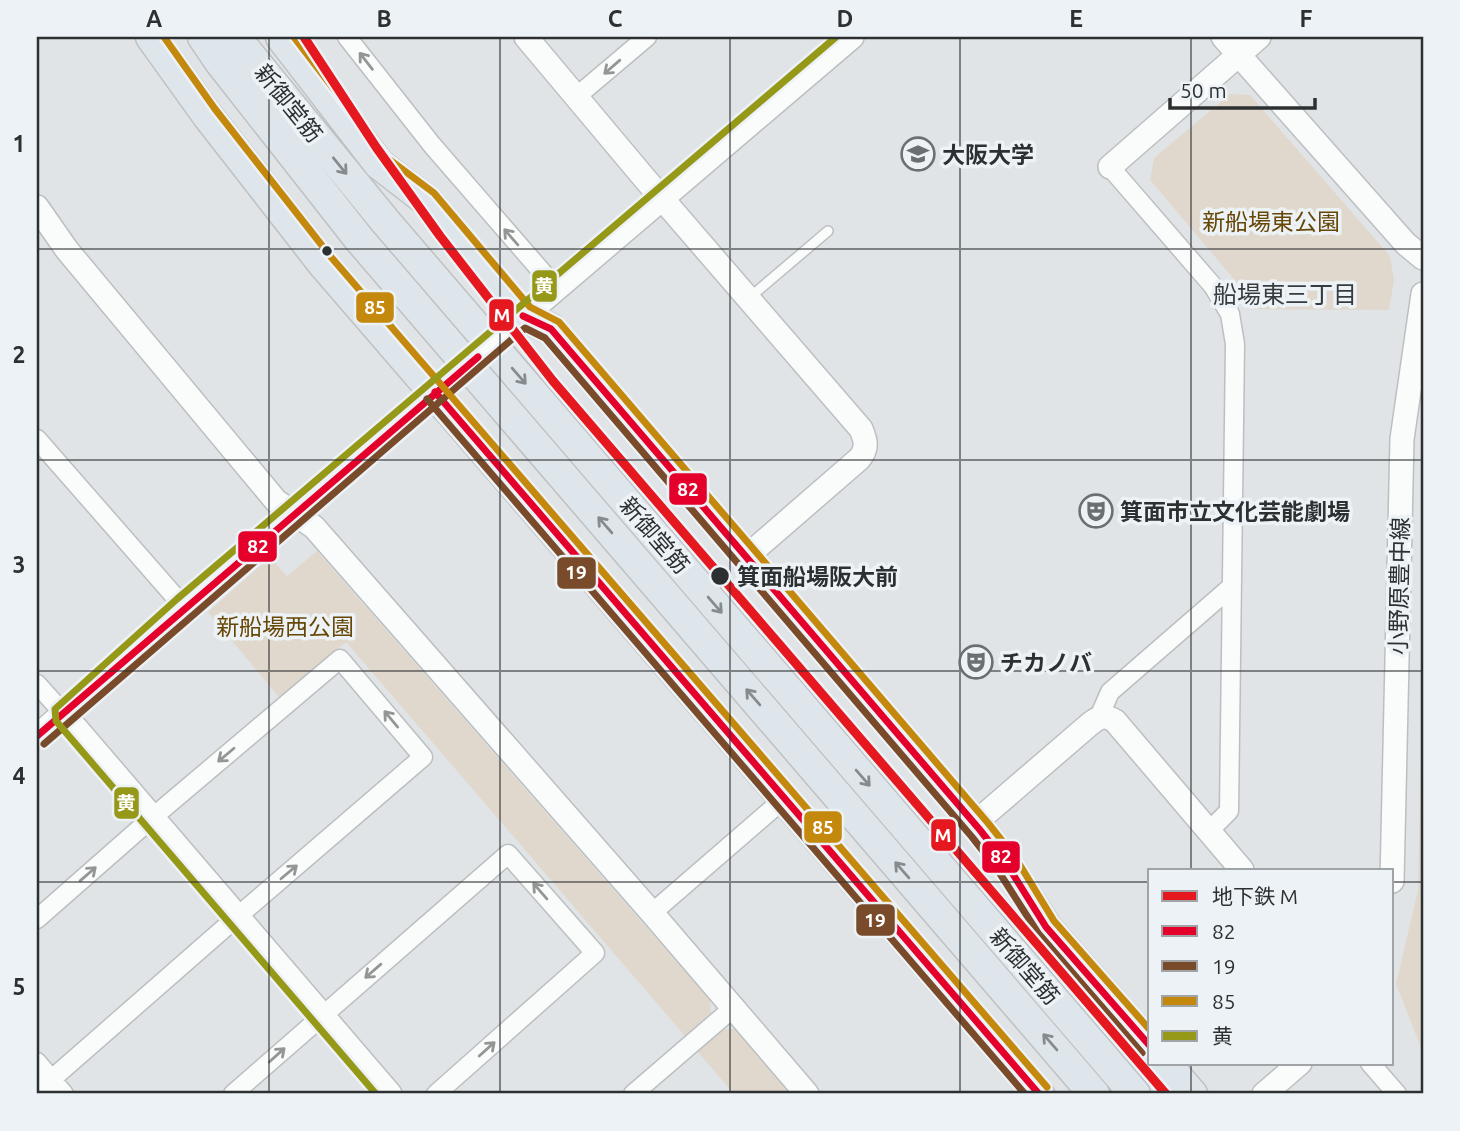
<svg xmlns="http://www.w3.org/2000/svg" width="1460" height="1131" font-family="Ubuntu,'Noto Sans JP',sans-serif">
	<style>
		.green { fill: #e0d8cc }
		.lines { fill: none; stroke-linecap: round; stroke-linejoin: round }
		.service-casing { stroke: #bcbfc0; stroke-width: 12 }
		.minor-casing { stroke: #bcbfc0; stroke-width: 21 }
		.tertiary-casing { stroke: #bcbfc0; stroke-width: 26 }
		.trunk-casing { stroke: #bfc0c1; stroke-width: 33 }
		.service { stroke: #fafbfb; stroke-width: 9 }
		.minor { stroke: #fafbfb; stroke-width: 18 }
		.tertiary { stroke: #fafbfb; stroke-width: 23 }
		.trunk { stroke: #dee6ec; stroke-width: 30 }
		.tertiary-bridge-casing { stroke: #bcbfc0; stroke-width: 26; stroke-linecap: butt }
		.tertiary-bridge { stroke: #fafbfb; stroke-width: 23 }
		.bus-1-casing { stroke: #ecf2f6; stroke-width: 12 }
		.bus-2-casing { stroke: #ecf2f6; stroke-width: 12 }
		.bus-3-casing { stroke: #ecf2f6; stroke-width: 12 }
		.bus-4-casing { stroke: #ecf2f6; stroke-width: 12 }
		.bus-1 { stroke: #e4002b; stroke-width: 7 }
		.bus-2 { stroke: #7a4b2a; stroke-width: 7 }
		.bus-3 { stroke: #c4880c; stroke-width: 7 }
		.bus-4 { stroke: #969818; stroke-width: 7 }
		.metro-1-casing { stroke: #ecf2f6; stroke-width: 14 }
		.metro-1 { stroke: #e5171f; stroke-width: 9 }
		.oneway { stroke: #949696 }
		.oneway2 { stroke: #868b8e }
		.grid { fill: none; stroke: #2d3031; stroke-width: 2; stroke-opacity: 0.55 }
		.bus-dot { fill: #2d3031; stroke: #ecf2f6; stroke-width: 2.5 }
		.labels { text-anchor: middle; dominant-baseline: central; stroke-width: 7; stroke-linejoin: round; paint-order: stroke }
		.street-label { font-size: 23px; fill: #2d3031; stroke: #ecf2f6 }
		.poi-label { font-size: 23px; font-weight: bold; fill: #2d3031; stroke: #ecf2f6; text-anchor: start }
		.park-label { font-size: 23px; fill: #664705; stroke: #ecf2f6 }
		.stop-label { font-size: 23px; font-weight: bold; fill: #2d3031; stroke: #ecf2f6; text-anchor: start }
		.neighbourhood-label { font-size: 24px; fill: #363b3f; stroke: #ecf2f6 }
		.line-badge { stroke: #ecf2f6; stroke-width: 2.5 }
		.badge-label { font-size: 19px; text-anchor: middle; font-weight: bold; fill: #fff }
		.neatline { fill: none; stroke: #2d3031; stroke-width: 2.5 }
		.grid-label { font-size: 23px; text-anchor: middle; font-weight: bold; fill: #2d3031 }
	</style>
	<rect width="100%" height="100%" fill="#e1e4e7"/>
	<path class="green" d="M1230,94l20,1 140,161 4,24 -5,30 -138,-1 -13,-25 -88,-104 4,-22z
		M317,551l393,449 1,13 -26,23 -339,-394 -67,55 -71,-85 62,-55 17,19z
		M1423,651v402l-27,-69 22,-94z
		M722,1029h14l56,65h-58l-37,-43z"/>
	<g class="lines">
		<defs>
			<path id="service" d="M749,298l79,-67"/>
			<path id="minor" d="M347,37l85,108 124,143
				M576,97l71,-60
				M1110,167l103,119 17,28 5,30 -6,467 -21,21
				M37,439l147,168
				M37,684l27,30
				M1099,717l11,-25 121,-105
				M652,913l133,-115
				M37,919l115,-101 188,-159 83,98 -186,160 -200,175
				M37,1062l27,32
				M1370,1063l27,31
				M233,1094l275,-240 87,99 -159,141
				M633,1094l100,-86"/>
			<path id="tertiary" d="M526,37l120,143 215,249c5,12 7,19 -2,30l-113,98
				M1223,37l183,207 17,14
				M1110,167l149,-130
				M37,207l30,43 209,251 38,26 338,386 155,181
				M514,325l338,-288
				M64,714l326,380
				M37,736l408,-352
				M975,823l115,-99c9,-7 14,-10 25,-3l127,149
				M1392,881l10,-442 21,-145
				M1264,1094l36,-31"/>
			<path id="trunk" d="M151,37l56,78 116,149 716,830
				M203,37l17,25 139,177 735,855
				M235,37l150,184 750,873
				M281,37l98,127 48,37 96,115 28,13 429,501 26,33 40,64 104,119
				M1165,1063l27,31"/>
		</defs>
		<use href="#service" class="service-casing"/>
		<use href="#minor" class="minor-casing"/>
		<use href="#tertiary" class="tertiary-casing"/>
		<use href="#trunk" class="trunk-casing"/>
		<use href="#service" class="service"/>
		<use href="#minor" class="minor"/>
		<use href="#tertiary" class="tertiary"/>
		<use href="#trunk" class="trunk"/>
		<defs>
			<path id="tertiary-bridge" d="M453,378l52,-45"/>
		</defs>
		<use href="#tertiary-bridge" class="tertiary-bridge-casing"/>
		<use href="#tertiary-bridge" class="tertiary-bridge"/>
		<defs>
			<path id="bus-1" d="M523,316l28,13 429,501 26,33 40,64 104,119
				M435,392l604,702
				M37,736l441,-379"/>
			<path id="bus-2" d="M427,399l598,695
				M44,744l481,-416 20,10 427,499 25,32 41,64 104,120"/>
			<path id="bus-3" d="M164,37l51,72 116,148 716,830
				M294,37l92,120 48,36 96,114 29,15 429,501 27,34 39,64 96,109"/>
			<path id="bus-4" d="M376,1094l-320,-373 -1,-12 122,-110 659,-562"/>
		</defs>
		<use href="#bus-1" class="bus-1-casing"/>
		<use href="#bus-2" class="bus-2-casing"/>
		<use href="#bus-3" class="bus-3-casing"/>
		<use href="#bus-4" class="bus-4-casing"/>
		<use href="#bus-1" class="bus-1"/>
		<use href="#bus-2" class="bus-2"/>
		<use href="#bus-3" class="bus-3"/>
		<use href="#bus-4" class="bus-4"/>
		<defs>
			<path id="metro-1" d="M304,37l72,110 64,89 113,145 613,713"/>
		</defs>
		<use href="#metro-1" class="metro-1-casing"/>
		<use href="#metro-1" class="metro-1"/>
	</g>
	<defs><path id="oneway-shaft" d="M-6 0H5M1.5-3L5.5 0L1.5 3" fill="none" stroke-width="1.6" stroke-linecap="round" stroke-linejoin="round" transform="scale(1.75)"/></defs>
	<g class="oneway">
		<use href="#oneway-shaft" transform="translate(366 61) rotate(-128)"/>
		<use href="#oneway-shaft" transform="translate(612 67) rotate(139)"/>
		<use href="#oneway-shaft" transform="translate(511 237) rotate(-131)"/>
		<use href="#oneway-shaft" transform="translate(391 719) rotate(-130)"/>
		<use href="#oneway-shaft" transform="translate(226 755) rotate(140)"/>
		<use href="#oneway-shaft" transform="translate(289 872) rotate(-40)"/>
		<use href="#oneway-shaft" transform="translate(88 874) rotate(-41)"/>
		<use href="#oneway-shaft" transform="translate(540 891) rotate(-131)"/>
		<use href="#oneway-shaft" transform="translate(373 971) rotate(139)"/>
		<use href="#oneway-shaft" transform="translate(487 1049) rotate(-42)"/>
		<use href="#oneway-shaft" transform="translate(277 1055) rotate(-42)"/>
	</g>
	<g class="oneway2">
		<use href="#oneway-shaft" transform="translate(340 166) rotate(51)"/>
		<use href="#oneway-shaft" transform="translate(519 376) rotate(49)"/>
		<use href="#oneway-shaft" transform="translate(605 525) rotate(-131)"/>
		<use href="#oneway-shaft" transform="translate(715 605) rotate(49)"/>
		<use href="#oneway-shaft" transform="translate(753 697) rotate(-131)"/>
		<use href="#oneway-shaft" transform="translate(863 778) rotate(49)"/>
		<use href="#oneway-shaft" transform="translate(902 870) rotate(-131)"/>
		<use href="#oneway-shaft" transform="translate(1050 1042) rotate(-131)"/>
	</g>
	<path class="grid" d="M269,37v1057M500,37v1057M730,37v1057M960,37v1057M1191,37v833M37,249h1386M37,460h1386M37,671h1386M37,882h1113M1392,882h31M1191,1063v31"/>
	<defs>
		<symbol id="university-ring" viewBox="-11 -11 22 22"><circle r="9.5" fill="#ecf2f6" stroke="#6c6f71" stroke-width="1.5"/><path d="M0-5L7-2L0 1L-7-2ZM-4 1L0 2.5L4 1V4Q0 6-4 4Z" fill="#6c6f71"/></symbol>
		<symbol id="theatre-ring" viewBox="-11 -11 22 22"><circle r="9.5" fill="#ecf2f6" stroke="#6c6f71" stroke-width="1.5"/><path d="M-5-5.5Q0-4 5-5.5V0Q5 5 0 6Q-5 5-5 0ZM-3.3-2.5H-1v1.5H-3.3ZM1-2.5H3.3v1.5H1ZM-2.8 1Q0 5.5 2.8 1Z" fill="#6c6f71"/></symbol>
	</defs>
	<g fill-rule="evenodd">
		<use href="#university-ring" x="899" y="135" width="38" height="38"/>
		<use href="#theatre-ring" x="1077" y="492" width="38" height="38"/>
		<use href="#theatre-ring" x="957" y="643" width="38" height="38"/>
	</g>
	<g class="bus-dot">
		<circle cx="327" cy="251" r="6"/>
		<circle cx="720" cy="576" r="10"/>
	</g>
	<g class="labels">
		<g class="street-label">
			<text transform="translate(289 103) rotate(51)">新御堂筋</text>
			<text transform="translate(655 535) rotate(49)">新御堂筋</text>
			<text transform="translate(1399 586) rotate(-89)">小野原豊中線</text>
			<text transform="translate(1025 966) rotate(49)">新御堂筋</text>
		</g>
		<g class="poi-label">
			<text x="942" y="154">大阪大学</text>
			<text x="1120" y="511">箕面市立文化芸能劇場</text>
			<text x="1000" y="662">チカノバ</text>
		</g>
		<g class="park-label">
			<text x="1271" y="221">新船場東公園</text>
			<text x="285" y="626">新船場西公園</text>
		</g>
		<g class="stop-label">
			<text x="737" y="576">箕面船場阪大前</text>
		</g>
		<g class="neighbourhood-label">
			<text x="1285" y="294">船場東三丁目</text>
		</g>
	</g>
	<g class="line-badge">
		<rect x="531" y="269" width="27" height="34" rx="7" fill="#969818"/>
		<rect x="355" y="291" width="40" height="33" rx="7" fill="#c4880c"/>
		<rect x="488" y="298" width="27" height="34" rx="7" fill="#e5171f"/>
		<rect x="668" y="472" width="40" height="34" rx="7" fill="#e4002b"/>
		<rect x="237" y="530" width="41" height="33" rx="7" fill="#e4002b"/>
		<rect x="556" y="556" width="41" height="34" rx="7" fill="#7a4b2a"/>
		<rect x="113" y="786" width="27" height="34" rx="7" fill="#969818"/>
		<rect x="803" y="810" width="40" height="34" rx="7" fill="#c4880c"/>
		<rect x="930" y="818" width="27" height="34" rx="7" fill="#e5171f"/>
		<rect x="981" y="840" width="40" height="34" rx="7" fill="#e4002b"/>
		<rect x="855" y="903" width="41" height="34" rx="7" fill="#7a4b2a"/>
	</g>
	<g class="badge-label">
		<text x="544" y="293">黄</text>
		<text x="375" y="314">85</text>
		<text x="502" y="322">M</text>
		<text x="688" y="496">82</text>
		<text x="258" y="553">82</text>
		<text x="576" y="579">19</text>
		<text x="126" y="810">黄</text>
		<text x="823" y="834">85</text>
		<text x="943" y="842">M</text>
		<text x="1001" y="863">82</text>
		<text x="875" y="927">19</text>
	</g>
	<rect width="1460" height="1131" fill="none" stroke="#ecf2f6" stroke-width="77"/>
	<rect x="1148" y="869" width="245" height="196" fill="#ecf2f6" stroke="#a0a4a7" stroke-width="2"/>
	<rect x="1162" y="891" width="35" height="10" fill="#e5171f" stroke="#a0a4a7" stroke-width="2"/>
	<text x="1212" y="904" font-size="21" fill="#2d3031">地下鉄 M</text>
	<rect x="1162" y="926" width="35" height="10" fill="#e4002b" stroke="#a0a4a7" stroke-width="2"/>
	<text x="1212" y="939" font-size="21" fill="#2d3031">82</text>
	<rect x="1162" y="961" width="35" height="10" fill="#7a4b2a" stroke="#a0a4a7" stroke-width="2"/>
	<text x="1212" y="974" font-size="21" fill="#2d3031">19</text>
	<rect x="1162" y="996" width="35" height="10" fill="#c4880c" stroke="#a0a4a7" stroke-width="2"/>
	<text x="1212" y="1009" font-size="21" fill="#2d3031">85</text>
	<rect x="1162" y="1031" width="35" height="10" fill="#969818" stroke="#a0a4a7" stroke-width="2"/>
	<text x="1212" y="1044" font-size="21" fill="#2d3031">黄</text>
	<path d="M1170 98v10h145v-10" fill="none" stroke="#2d3031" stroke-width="3.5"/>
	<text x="1180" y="98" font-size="21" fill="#2d3031" stroke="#ecf2f6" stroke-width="5" paint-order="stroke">50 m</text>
	<rect x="38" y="38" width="1384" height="1054" class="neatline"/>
	<g class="grid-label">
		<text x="154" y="27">A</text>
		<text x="384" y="27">B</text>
		<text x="615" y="27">C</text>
		<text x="845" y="27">D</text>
		<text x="1076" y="27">E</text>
		<text x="1306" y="27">F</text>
		<text x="19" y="152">1</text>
		<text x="19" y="363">2</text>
		<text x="19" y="573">3</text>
		<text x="19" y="784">4</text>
		<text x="19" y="995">5</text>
	</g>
</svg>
